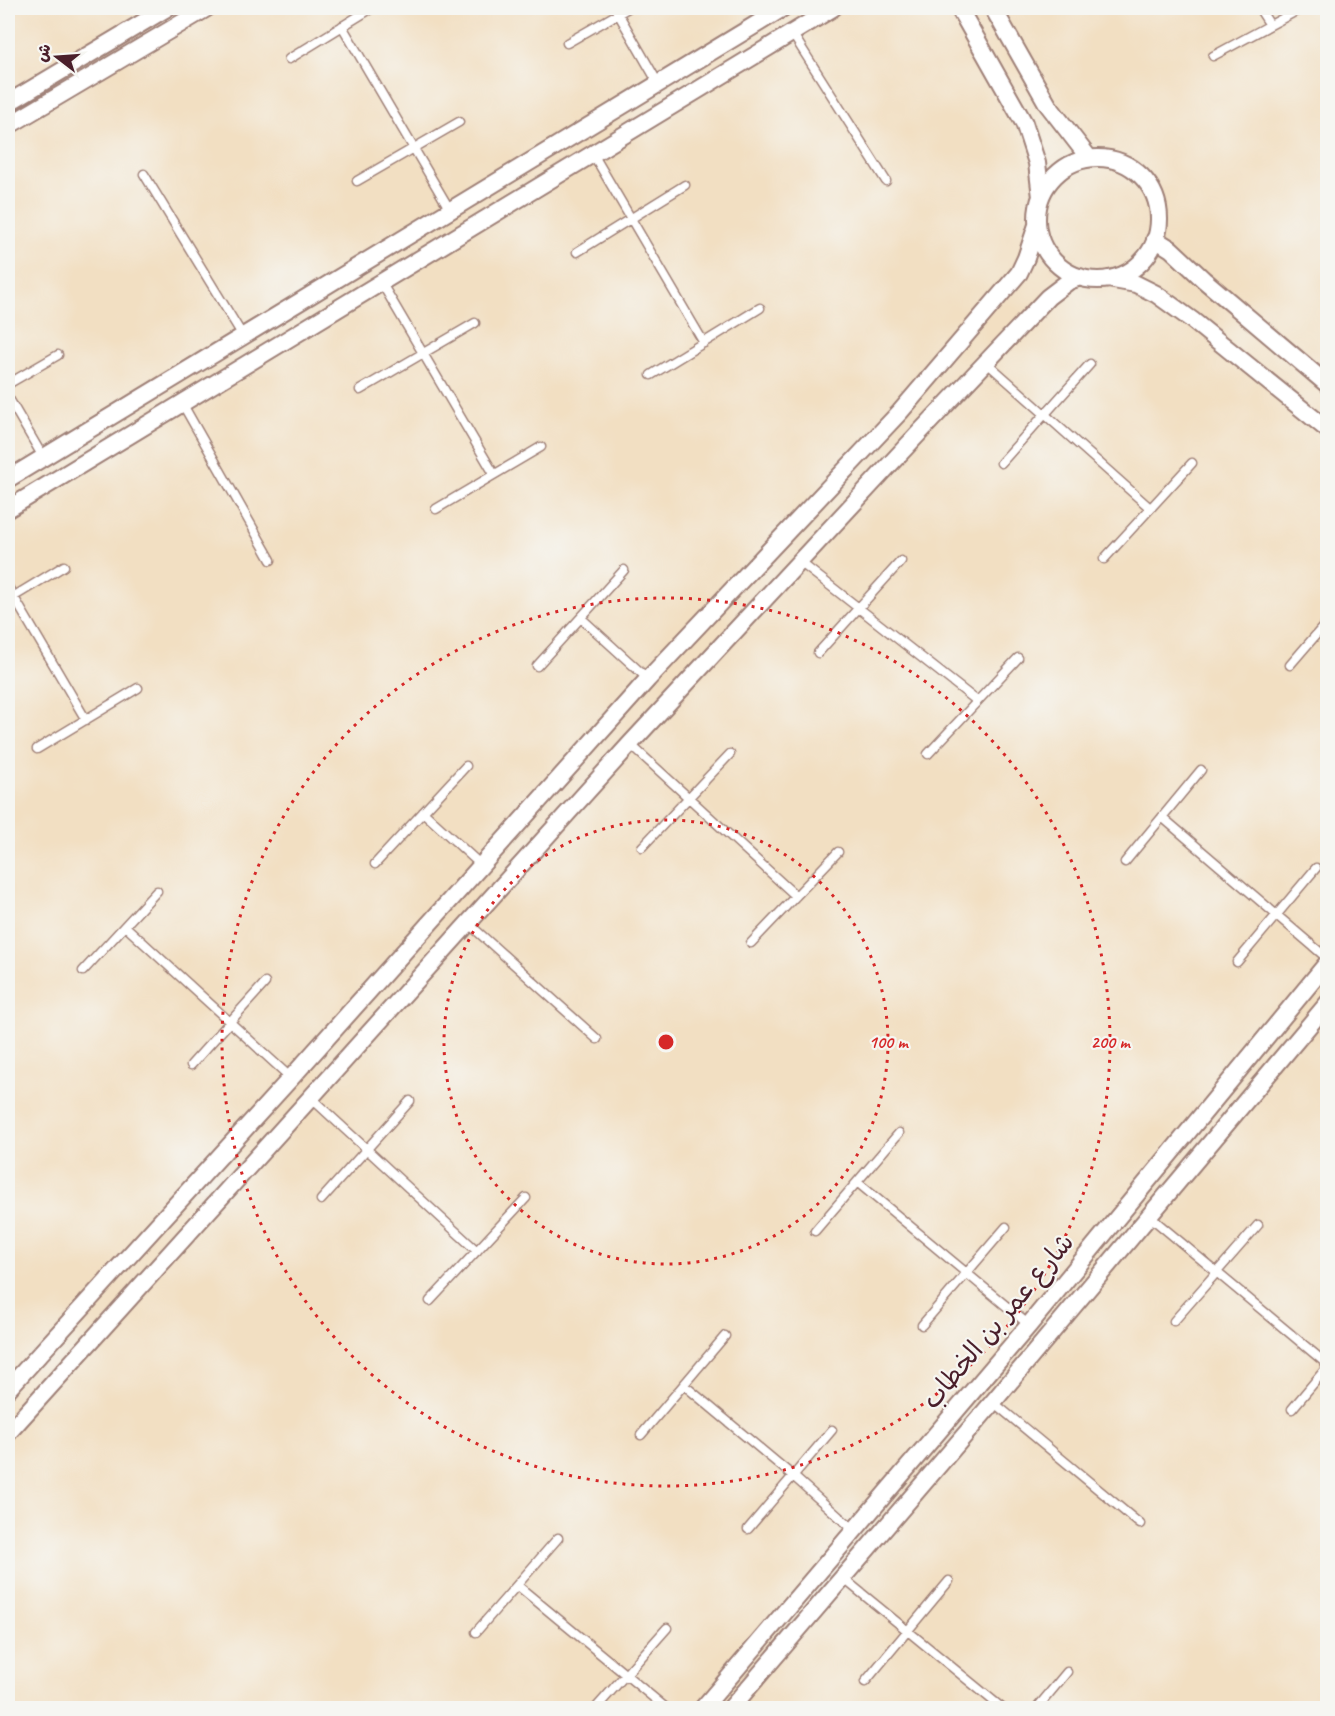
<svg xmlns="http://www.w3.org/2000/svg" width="1335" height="1716" font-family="Caveat,'Playpen Sans Arabic',sans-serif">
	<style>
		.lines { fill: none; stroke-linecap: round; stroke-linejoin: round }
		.service-casing { stroke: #9e7f76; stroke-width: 11 }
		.minor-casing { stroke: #9e7f76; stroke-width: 20 }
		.service { stroke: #fff; stroke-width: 8 }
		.minor { stroke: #fff; stroke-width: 16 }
		.ring { fill: none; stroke: #d62828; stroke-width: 3; stroke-dasharray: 3 6 }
		.labels { text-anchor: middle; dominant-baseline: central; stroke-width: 4.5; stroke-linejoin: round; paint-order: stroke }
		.street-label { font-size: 26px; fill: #4a1f2b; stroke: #f6f6f2 }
		.centre { fill: #d62828; stroke: #f6f6f2; stroke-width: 3 }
		.ring-label { font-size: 18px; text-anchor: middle; font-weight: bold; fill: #d62828; stroke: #f6f6f2; stroke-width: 4.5; stroke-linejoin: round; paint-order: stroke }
	</style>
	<rect width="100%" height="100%" fill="#f6f6f2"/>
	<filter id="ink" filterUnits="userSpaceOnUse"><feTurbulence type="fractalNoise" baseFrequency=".0167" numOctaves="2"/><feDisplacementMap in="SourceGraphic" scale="12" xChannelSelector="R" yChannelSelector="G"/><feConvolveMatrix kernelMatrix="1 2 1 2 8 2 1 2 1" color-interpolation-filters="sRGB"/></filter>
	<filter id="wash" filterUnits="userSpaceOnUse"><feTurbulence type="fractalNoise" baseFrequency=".008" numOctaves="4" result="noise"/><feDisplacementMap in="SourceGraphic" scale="24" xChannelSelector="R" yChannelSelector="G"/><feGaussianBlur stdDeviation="1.35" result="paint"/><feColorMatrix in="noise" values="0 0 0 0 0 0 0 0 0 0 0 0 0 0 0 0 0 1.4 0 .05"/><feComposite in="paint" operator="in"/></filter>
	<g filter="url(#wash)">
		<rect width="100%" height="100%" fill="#f2dfc2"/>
	</g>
	<g filter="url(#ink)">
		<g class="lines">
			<defs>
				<path id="service" d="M615,8l43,75
					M1259,8l11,17
					M342,26l108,184
					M792,33l94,148
					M567,43l61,-35
					M1213,56l89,-48
					M289,59l83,-51
					M593,154l111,189
					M144,174l99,162
					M357,181l102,-59
					M577,252l108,-67
					M381,282l113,192
					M986,362l164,146
					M651,375l109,-67
					M8,384l50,-29
					M360,390l115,-67
					M8,397l35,60
					M182,403l89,157
					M1001,463l89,-99
					M436,509l105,-62
					M1104,559l88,-96
					M800,562l177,139
					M8,587l78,133
					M8,600l56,-34
					M581,618l67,61
					M818,653l83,-92
					M1290,665l38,-44
					M537,666l87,-96
					M630,744l166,152
					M37,749l101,-61
					M928,754l90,-96
					M423,812l58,53
					M1162,817l166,142
					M642,847l88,-93
					M1125,862l76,-92
					M375,864l91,-98
					M468,923l129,116
					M125,926l166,152
					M751,943l87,-91
					M1237,962l79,-94
					M83,971l74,-80
					M191,1065l74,-82
					M310,1097l167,154
					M857,1182l172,143
					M321,1200l89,-99
					M1148,1215l180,150
					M815,1231l84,-98
					M430,1301l96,-103
					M1174,1321l84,-96
					M922,1325l84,-98
					M684,1385l109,91 62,55
					M993,1402l147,122
					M1292,1409l36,-43
					M641,1435l84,-99
					M748,1529l84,-99
					M843,1578l159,130
					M517,1585l149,123
					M476,1632l82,-94
					M865,1682l84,-101
					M596,1708l71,-80
					M1037,1708l30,-36"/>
				<path id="minor" d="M959,8l65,115 13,40 4,34
					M993,8l55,97 41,53
					M8,103l159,-95
					M8,126l199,-118
					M1037 219a61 61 0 1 1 122 0a61 61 0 1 1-122 0Z
					M1155,239l16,10 33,31 124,105
					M1108,279l28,5 20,10 36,26 136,110
					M8,479l775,-471
					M8,509l825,-501
					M8,1389l283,-311 357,-399 252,-267 119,-139 7,-15 11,-33
					M8,1433l622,-689 289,-311 129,-136 21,-16 11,-4
					M703,1708l326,-383 299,-363
					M731,1708l262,-306 335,-399"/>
			</defs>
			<use href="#service" class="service-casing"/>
			<use href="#minor" class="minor-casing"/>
			<use href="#service" class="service"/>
			<use href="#minor" class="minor"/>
		</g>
	</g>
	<g class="ring">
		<circle cx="666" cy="1042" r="222"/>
		<circle cx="666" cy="1042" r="444"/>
	</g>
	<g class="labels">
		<g class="street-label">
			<text transform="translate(998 1321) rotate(-50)">شارع عمر بن الخطاب</text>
		</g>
	</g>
	<circle cx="666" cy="1042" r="9" class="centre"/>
	<g class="ring-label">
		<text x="888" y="1048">100 m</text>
		<text x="1110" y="1048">200 m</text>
	</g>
	<rect width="1335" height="1716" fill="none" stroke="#f6f6f2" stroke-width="30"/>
	<g transform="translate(57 57) rotate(287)" stroke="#f6f6f2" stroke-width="4.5" paint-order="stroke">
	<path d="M0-4.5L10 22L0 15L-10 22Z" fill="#4a1f2b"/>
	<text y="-9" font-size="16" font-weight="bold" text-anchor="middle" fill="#4a1f2b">ش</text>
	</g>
</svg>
